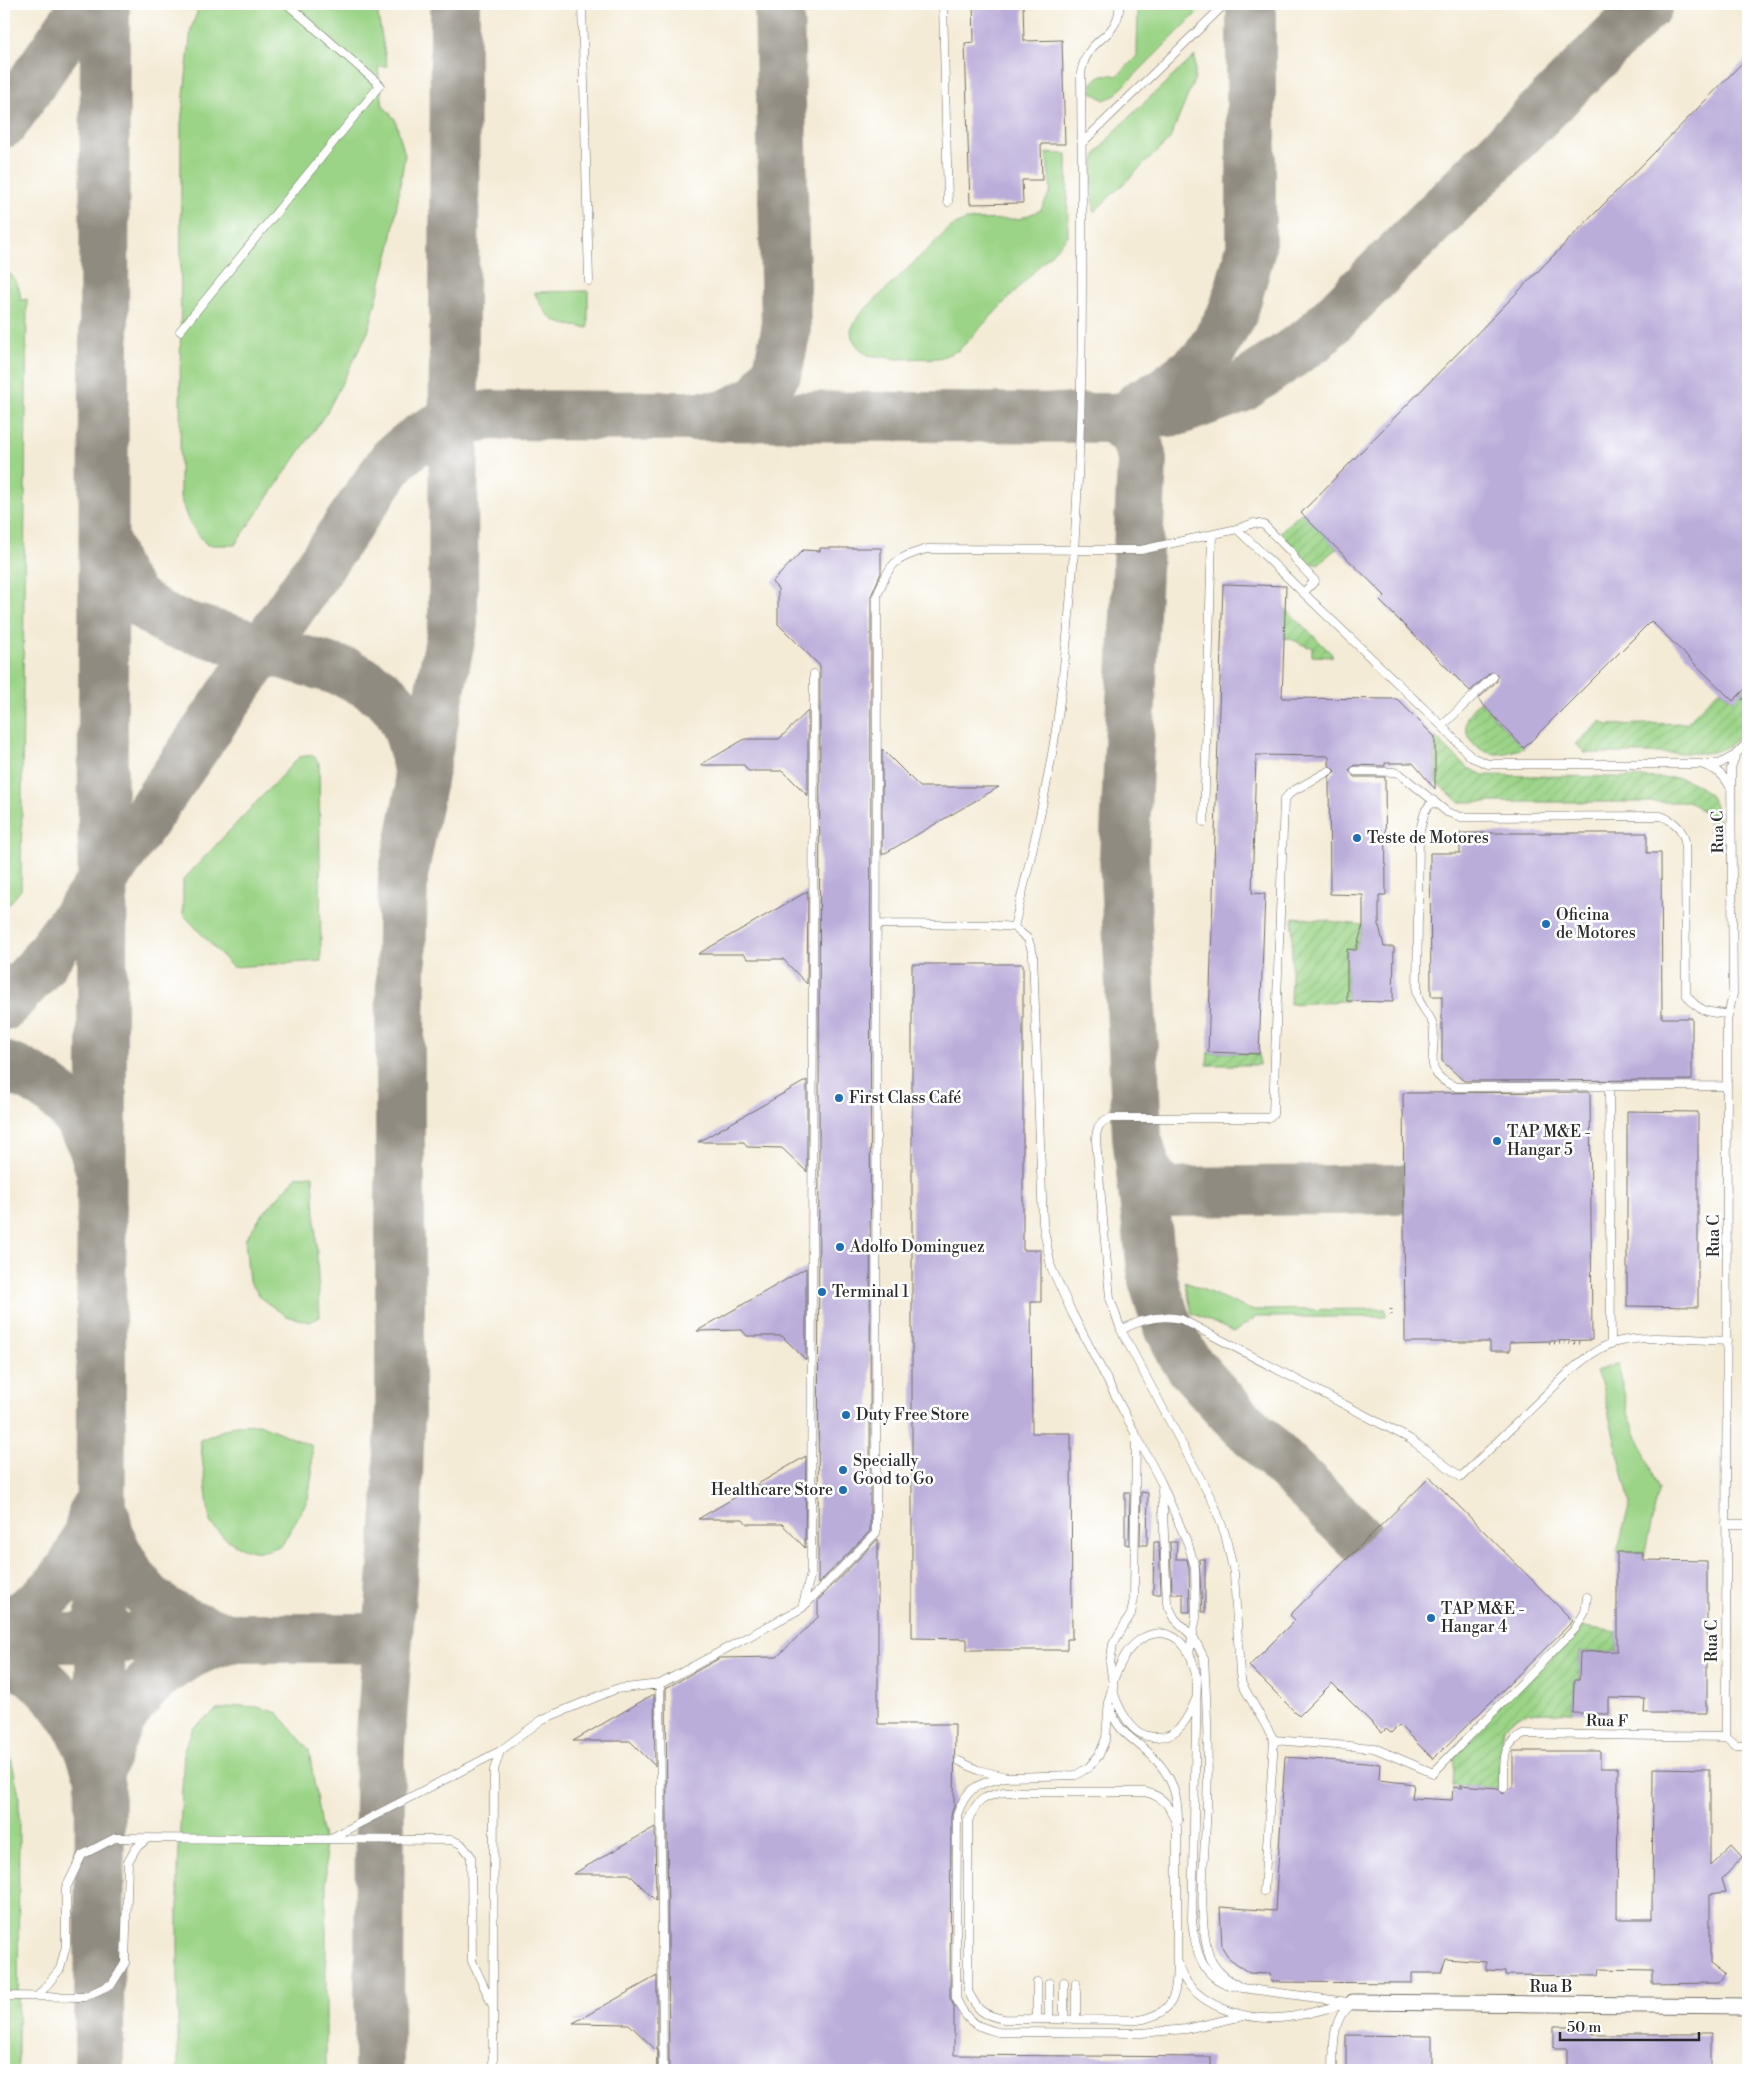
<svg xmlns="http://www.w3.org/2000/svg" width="1752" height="2074" font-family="'Libre Bodoni',serif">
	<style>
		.grass { fill: #9bd487; stroke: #638059 }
		.garden { fill: url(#garden-furrows); stroke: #638059 }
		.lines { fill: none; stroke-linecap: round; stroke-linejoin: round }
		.taxiway { stroke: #908b80; stroke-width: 50 }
		.building { fill: #bbadda }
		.service-casing { stroke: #716e67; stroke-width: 9 }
		.minor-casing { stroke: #716e67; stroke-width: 17 }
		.path { stroke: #716e67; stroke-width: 3; stroke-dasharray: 1 4; stroke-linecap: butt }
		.service { stroke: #fff; stroke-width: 8 }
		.minor { stroke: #fff; stroke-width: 15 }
		.poi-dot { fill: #1f6fb2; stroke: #fff; stroke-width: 2 }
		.labels { text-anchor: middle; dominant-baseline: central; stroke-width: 5; stroke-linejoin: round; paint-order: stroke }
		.street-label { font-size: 16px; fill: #2b2b2b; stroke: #fff }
		.poi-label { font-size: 16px; fill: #2b2b2b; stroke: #fff; text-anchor: start }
	</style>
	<defs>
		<pattern id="garden-furrows" width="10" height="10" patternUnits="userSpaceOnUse" patternTransform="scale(1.25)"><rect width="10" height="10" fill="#9bd487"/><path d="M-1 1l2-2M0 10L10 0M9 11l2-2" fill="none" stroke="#86b675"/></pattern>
	</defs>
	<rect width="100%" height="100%" fill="#fff"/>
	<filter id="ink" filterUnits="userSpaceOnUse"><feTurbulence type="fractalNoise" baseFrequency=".02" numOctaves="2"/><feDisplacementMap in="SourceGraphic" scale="10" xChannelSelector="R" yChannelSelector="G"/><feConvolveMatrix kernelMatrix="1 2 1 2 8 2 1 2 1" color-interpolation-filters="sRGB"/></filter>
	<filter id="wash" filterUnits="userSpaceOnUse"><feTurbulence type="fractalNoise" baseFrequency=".0096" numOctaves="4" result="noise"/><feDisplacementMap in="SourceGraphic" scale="20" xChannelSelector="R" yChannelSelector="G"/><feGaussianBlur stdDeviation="1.12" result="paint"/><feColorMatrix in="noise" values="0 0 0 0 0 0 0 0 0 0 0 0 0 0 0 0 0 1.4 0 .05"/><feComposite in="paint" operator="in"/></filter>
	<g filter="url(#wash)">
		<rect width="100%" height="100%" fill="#f4ebd6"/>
		<path class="grass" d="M200,4h176l11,62 -9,1 5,39 12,13 10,36 -15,93 -22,84 -41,80 -92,133h-28l-18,-22 -9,-26 1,-373 10,-95z
			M1138,4h62v6l-86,86 -10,4 -12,-8v-9c8,-9 13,-10 25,-7l20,-20z
			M1195,56v22l-25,61 -76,73c-1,-18 -4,-37 1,-54 6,-19 81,-84 100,-102z
			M1046,153l21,1 1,82 -109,114 -19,8 -42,1 -30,-4 -9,-7 -7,-10 -1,-8 8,-15 92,-88 15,-7 53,-1 22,-9 10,-20z
			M4,270c13,7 15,16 17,30l6,-1 -6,591 -17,20z
			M588,291v37c-34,-5 -38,-4 -54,-36z
			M313,755l6,8 2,198 -89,6 -49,-53v-34l116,-123z
			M313,1175l7,142 -10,5 -24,-6 -23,-16 -14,-19 -4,-41 16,-24 36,-40z
			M1185,1282l66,28 135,-1v8h-130l-22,15 -42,-19z
			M1618,1363l10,50 31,77 -16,70v-8h-26l13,-49 -29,-121 -5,-10z
			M259,1424l53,22v28l-4,25 -26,46c-6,2 -13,6 -19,6 -19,3 -43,-14 -53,-29l-10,-82 36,-15z
			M240,1706l18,1 20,6 31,37 17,109v211h-148v-202l6,-118 9,-22 24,-18z
			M4,1747l8,15 7,33 -1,275h-14z"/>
		<path class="garden" d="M1301,513l36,35 -19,16h-11l-9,-14 -19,-17z
			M1285,608l47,46v3l-20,-1v-9c-11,0 -14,-8 -28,-9z
			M1748,686v42c-13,14 -25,25 -45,25h-118l-9,-9 25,-23 6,4 79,-2 34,-34 13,12z
			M1479,701l45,47c-8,2 -18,6 -27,6 -17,0 -37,-18 -30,-37 3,-6 8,-11 12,-16z
			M1435,737l33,31 16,7 196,3c29,9 39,24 39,54l-10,-1v-14l-18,-15h-232l-24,-21z
			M1293,917l70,8 -7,25h-9v51l-57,3z
			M1208,1052l51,2v11h-52z
			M1580,1623l4,4 33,5v19l-37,1 -1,28 -5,1 -1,32c-25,0 -52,-6 -70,15l-5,60 -45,-3 2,-35z"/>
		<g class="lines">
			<path class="taxiway" d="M4,123l82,-119
				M1140,404l20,-9 45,-34 28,-48 18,-65v-244
				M721,417l40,-20 17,-28 8,-39 -7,-326
				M1111,418c17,12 29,21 31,43l-18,395 13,280 16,144 12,38 17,36 9,13 41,46 132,130
				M105,542l13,33 18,25 32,21 179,52c15,7 31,16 43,27 18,17 26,55 29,79
				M4,1006l34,-37 64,-87 291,-422c35,-32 52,-38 98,-45l620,3 66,-7 64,-23 72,-49 336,-335
				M4,1066c47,15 82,49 94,97
				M1139,1145c6,21 9,41 33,47l230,-3
				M106,1519c2,27 32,72 53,88 16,12 38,21 57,26
				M4,1623c46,-18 80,-61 89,-110
				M4,1638h384
				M4,1655c45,22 76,62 91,110
				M104,1761c17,-60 59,-101 117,-120
				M99,2070l6,-2066
				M379,2070l1,-323 17,-234 3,-101v-380l3,-157 50,-250 2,-621"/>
		</g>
		<g id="blocks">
			<path class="building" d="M973,4h50l1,37 38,-1 3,104h-24l1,36h-20l1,23 -53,1 -5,-161 9,-1z
				M1748,57v629l-15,15 -82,-80 -127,127 -46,-49 19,-18v-7l-7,-1 -20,18 -90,-90 5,-5 -84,-83z
				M820,548h61v25l-10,23 -1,935 -52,53 2,-918 -42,-42v-35l-6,-7 31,-32 17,1z
				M1223,584l63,2 -4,112 115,1 38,38v52l-22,-26h-28v3l-30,-1 -6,5 5,7h31l1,118h-7v30l5,22h10l-1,55 -46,-1v-52l9,1 7,-25v-30l-33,-1 -1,-117 6,-6 -6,-6v-9l-73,-1 -4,138 13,1 -6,160 -51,-2z
				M808,711v85l-25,-25h-35l-4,-6h-44l45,-26h34z
				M882,749l38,38h79l-117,68z
				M1460,833h187v20h14l1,165h30v62l-228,1 -22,-20v-65h-11l-1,-143h30z
				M808,891l-1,93 -24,-25h-35l-4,-5h-46z
				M912,964h111v286h18v52h-10l1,131h39l1,206h-5v11h-100v-11l-55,-1z
				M807,1080v92l-25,-24 -35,-1 -3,-5h-46z
				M1590,1092l2,248 -82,2v9h-20v-9h-85l-2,-249z
				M1627,1111l71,1v195l-71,-1z
				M806,1268v92l-24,-24h-35l-5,-6 -45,1z
				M806,1456l-1,92 -23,-24h-35l-4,-5h-45z
				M1430,1477l143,144 -140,138 -34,-34 -8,8 -5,-4 -4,4 -50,-50 -33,33 -50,-50 46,-46 -5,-5z
				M1125,1492h5l-1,53 -4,-1z
				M1141,1492l7,1 -1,52h-7z
				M878,1539v185h77l-1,82 -3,9 -1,183 4,8v49l257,2v13h-542l-3,-382 54,-30 57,-1 41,-40v-17z
				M1154,1542h5l2,52h-8z
				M1170,1542h7l-1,17h11l2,9 1,44h-7v-18h-11z
				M1617,1552h26v8l64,1v152h-63l1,-14 -36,-1v16l-36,-1 1,-33h5l1,-28 37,-1z
				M1199,1559h6v53h-3z
				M654,1694l1,72 -25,-25h-57z
				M1513,1751h87v17h18l-1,151h35l1,-151 57,1v97l22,-21 11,12 -21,22 4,13 -16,2v70l15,11 -6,8 -67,1v-14l-53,-1 -1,7 -93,-1v-4l-19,-1v-8l-40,-3 -5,14h-29v10l-141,-1 -1,-8 -21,-1 -20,-15 -7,-11 -2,-40 55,4 10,-154 95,7 -1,16 35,4 -2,14 40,2 1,-13 9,1 -3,-3 39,3 5,6 7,-6h3z
				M655,1827l1,74 -27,-27h-56z
				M657,1976v94v-19l-28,-27 -56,-1z
				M1554,2026h39v9h118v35h-144v-22h-13z
				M1346,2035l86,1v34h-86z"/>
		</g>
	</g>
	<g filter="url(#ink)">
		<use href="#blocks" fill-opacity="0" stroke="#716e67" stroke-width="1"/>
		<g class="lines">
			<defs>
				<path id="service" d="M582,4l7,277
					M943,4l5,198
					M1082,143l143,-139
					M180,331l200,-246 -93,-81
					M1237,529l205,197
					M814,674l-3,899 -9,35 74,-75 1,-937c13,-33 16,-37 50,-47l214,1 96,-21 17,-6 10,2 27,27 6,10 18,19 -11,11
					M1493,677l-51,49 29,31 17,7h213c14,5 22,9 29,23
					M1708,764h11l15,-8
					M1355,771l39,1 6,2 47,38 14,5 200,-1c13,5 21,12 24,25l1,153c11,17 23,19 41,20
					M1433,800l-8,11 -6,23 -2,160c3,14 14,21 16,31 5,29 -14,47 23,62l271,-1
					M1204,822l8,-287
					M878,924l112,1 24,2 14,12 5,15 10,270 8,43 21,46 64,122
					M1014,927c17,-70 34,-140 44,-211 28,-211 25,-430 23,-643 6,-34 28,-32 36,-54 2,-4 2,-10 3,-15
					M1609,1086l2,257
					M1121,1330l-11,-32 -14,-157c0,-12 3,-20 15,-23h157l5,-3 11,-315 7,-8 38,-21
					M1162,1489l5,114 8,16 19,19 10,20c3,48 5,98 3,146 -1,41 -12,119 4,156 6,13 19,21 31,28l106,14
					M1726,1524h22
					M660,1684l3,386
					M1196,1699c-7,17 -16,37 -37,38 -14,1 -25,-6 -32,-17 -6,-8 -14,-24 -14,-35 0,-7 5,-16 8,-22 14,-31 50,-44 69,-8 3,6 4,15 7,22l-5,244c3,29 10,59 42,65
					M1111,1708c5,25 26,32 42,49 19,19 25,38 25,64
					M1726,1737l1,-716 6,-27 -2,-226 5,-14 12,-12
					M1726,1737l10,9h12
					M1274,1740l-32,-56 -2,-10 -6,-101 -9,-39 -11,-30 -93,-174c18,-10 39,-16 60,-11l229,120 51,38 108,-105c12,-11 26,-22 41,-28 28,-11 86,-4 117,-3
					M959,1761l19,9 28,7 70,-2 13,-8 10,-12 7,-17 3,-39 4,-14 -3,-22 3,-19 18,-30 3,-16 2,-163 25,47 27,62 7,23 1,51 -7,36
					M1002,1778c-27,6 -36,11 -45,37l-1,183c10,23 18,28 42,34l143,1 45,-4 57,-13
					M1504,1788c1,-24 -5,-44 21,-54l201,3
					M333,1837l167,-86
					M1264,1891l10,-151 100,8 59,25 142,-144 10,-17 2,-15
					M1177,1959c-1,33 1,54 -39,61l-134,-1c-22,-4 -27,-9 -36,-28v-170c9,-21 14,-24 36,-29h141c21,5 26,16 32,35v132c2,5 3,13 6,18 21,33 69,45 106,40 21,-3 43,-10 64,-15
					M4,1996l80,1 28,-13 13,-21 3,-101 8,-14 12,-10
					M38,1996l22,-27 6,-23v-58l16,-33 33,-17 336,2 10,4 10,12 1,105 21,45
					M1037,2019v-37
					M1049,2019v-36
					M1064,2019v-37
					M1076,2019v-36
					M493,2070l1,-300 6,-19 43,-32 73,-30 44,-5 142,-76
					M1333,2070c1,-22 -2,-51 17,-65"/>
				<path id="minor" d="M1353,2002l395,4"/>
			</defs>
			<use href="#service" class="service-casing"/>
			<use href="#minor" class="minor-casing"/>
			<path class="path" d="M1739,695l9,9
				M1391,1309v8
				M1549,1343h35"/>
			<use href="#service" class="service"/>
			<use href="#minor" class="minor"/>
		</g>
	</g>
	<g class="poi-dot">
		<circle cx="1357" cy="838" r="5"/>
		<circle cx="1546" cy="924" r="5"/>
		<circle cx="839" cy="1098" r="5"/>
		<circle cx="1497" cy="1141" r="5"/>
		<circle cx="840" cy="1247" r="5"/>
		<circle cx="822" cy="1292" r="5"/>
		<circle cx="846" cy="1415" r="5"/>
		<circle cx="843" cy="1470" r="5"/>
		<circle cx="843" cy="1490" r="5"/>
		<circle cx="1431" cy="1618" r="5"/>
	</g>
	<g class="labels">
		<g class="street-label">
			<text transform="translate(1718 832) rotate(-91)">Rua C</text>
			<text transform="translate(1714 1236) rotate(-90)">Rua C</text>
			<text transform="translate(1712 1641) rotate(-90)">Rua C</text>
			<text transform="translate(1607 1721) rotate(1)">Rua F</text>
			<text x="1551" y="1987">Rua B</text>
		</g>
		<g class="poi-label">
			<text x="1367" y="838">Teste de Motores</text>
			<text x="1556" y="915">Oficina<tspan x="1556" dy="18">de Motores</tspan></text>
			<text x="849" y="1098">First Class Café</text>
			<text x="1507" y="1132">TAP M&amp;E -<tspan x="1507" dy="18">Hangar 5</tspan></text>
			<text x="850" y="1247">Adolfo Dominguez</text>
			<text x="832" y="1292">Terminal 1</text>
			<text x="856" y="1415">Duty Free Store</text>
			<text x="853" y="1461">Specially<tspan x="853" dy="18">Good to Go</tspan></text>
			<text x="833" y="1490" text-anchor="end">Healthcare Store</text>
			<text x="1441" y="1609">TAP M&amp;E -<tspan x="1441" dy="18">Hangar 4</tspan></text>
		</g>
	</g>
	<rect width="1752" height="2074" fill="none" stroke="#fff" stroke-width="20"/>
	<path d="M1560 2032v8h139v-8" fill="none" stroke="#2b2b2b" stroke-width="2.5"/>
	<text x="1567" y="2032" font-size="15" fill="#2b2b2b" stroke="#ffffff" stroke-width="4" paint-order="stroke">50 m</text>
</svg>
